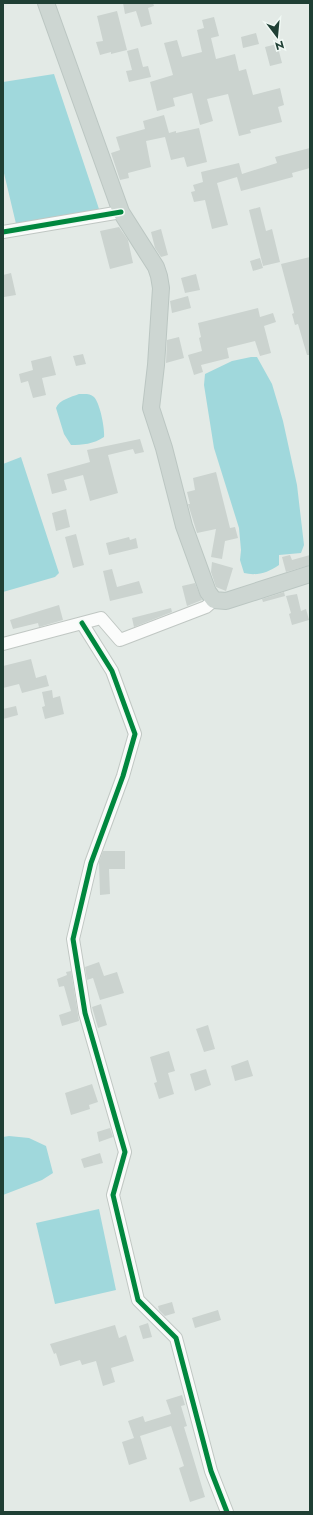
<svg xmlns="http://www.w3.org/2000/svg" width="313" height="1515" font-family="Jost,sans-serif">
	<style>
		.water { fill: #a0d8dc }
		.building { fill: #cbd3cf }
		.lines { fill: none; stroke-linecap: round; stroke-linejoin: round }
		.minor-casing { stroke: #c0c7c3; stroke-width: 14 }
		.major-casing { stroke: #bbc6c2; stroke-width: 18 }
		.minor { stroke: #fbfcfb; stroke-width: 12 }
		.major { stroke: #cdd6d2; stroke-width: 16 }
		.cycleway-casing { stroke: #f1f9f5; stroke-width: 8 }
		.cycleway { stroke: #00873e; stroke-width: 5 }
	</style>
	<rect width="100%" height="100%" fill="#e3eae6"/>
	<path class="water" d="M54,74l45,135 -82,19 -14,-59v-87z
		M251,357h6l15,27 11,37 14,64 7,60 -3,8 -22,2v10c-11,8 -23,11 -35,8l-4,-13 1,-10 -2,-22 -25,-80 -10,-63 1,-11 27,-13z
		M79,394c5,0 11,-1 15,3 6,6 11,32 10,40 -10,7 -22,8 -33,8l-7,-11 -8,-26c3,-8 15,-11 23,-14z
		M21,457l38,116 -4,4 -52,15v-128z
		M9,1136l20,2 17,8 7,27 -11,7 -39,15v-58z
		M99,1209l17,81 -61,14 -19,-81z"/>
	<path class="building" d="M123,3h30l1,3 -6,2 4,16 -11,3 -5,-16 -11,3z
		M117,11l10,39 -16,4v-2l-11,3 -4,-13 7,-1 -6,-25z
		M214,17l5,19 -8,2 5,21 19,-5 4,17 7,-2 7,26 27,-7 4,17 -6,2 4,15 -32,8 1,3 -12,3 -11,-42 -21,5 6,22 -13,4 -8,-32 -19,5 2,8 -18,5 -7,-29 23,-7 -9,-32 13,-3 5,17 20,-5 -5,-22 7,-2 -2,-8z
		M256,33l3,11 -16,4 -2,-11z
		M277,44l5,19 -12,3 -5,-19z
		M138,48l5,19 5,-1 3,11 -22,5 -3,-11 6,-1 -5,-19z
		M164,115l5,18 7,-2v2l23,-5 8,34 -20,5 -3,-10 -13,3 -6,-23 -19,4 5,26 -23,6 1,5 -9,2 -9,-27 9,-3 -4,-13 29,-8 -2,-8z
		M310,148v20l-18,5 1,4 -52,14 -4,-14 -20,6 11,42 -16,4 -7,-29 -11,2 -3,-10 4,-1 -2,-6 10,-3 -2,-10 38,-9 3,11 35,-11 -2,-6z
		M260,207l6,24 6,-2 8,33 -17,4 -14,-56z
		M119,227l9,13 5,23 -23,6 -10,-38z
		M161,229l7,26 -7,2 -6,-9 -4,-16z
		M310,257v98h-3l-9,-31 -3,1 -3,-11 2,-1 -13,-49z
		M260,258l3,10 -10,3 -3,-10z
		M11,273l5,22 -12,2 -1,-22z
		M196,274l4,16 -15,3 -4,-15z
		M188,296l3,12 -19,5 -2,-12z
		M258,308l2,9 13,-4 3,9 -12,4 7,27 -11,3 -5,-15 -28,7 2,10 -28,7 2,7 -9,3 -6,-20 14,-4 -3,-13 2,-1 -3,-14z
		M179,337l5,21 -18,5 1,-23z
		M83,354l3,10 -10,2 -3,-10z
		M51,356l5,19 -14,3 4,17 -13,3 -5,-17 -7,2 -2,-9 14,-4 -2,-9z
		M140,439l4,13 -9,2 -2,-5 -25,6 10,38 -28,8 -7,-26 -19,5 3,10 -15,4 -5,-20 43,-12 -3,-12z
		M216,472l14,56 5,-1 3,11 -13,3 -3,18 -11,-2 5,-28 -19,4 -9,-29h2l-3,-12 8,-2 -2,-12z
		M66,509l4,18 -14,4 -4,-18z
		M76,534l8,31 -11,3 -8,-31z
		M129,537l1,3 6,-2 2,10 -29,7 -3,-12z
		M290,555l2,5 18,-5v10l-24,7 -4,-15z
		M212,562l21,6 -7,23 -10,-4 -5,-15z
		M112,569l5,18 22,-6 4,12 -33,8 -7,-30z
		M195,583l7,17 -15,6 -5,-20z
		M284,592l1,4 -22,6 -1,-3z
		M297,594l4,17 5,-2 3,11 -17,5 -3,-11 2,-1 -5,-17z
		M59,605l4,15 -24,7 -1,-4 -25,6 -3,-9z
		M171,608l1,4 -38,15 -2,-9z
		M31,659l5,19 10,-3 3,11 -27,7 -3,-9 -16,4v-22z
		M52,690l1,8 7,-2 4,18 -19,5 -3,-12 3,-1 -3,-14z
		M16,706l2,9 -15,4v-10z
		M103,851h22v18h-16l1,25 -10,1 -1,-33z
		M99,962l5,14 13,-4 7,21 -24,7 -7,-22 -6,2 -2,-13z
		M71,971l8,50 -17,5 -3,-11 12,-4 -7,-25 -5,1 -2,-8 10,-4 -1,-3z
		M101,1004l6,21 -9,3 -6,-21z
		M208,1025l7,24 -11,3 -8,-23z
		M169,1051l6,20 -7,2 6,21 -15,5 -5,-16 3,-1 -7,-25z
		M248,1060l5,16 -18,5 -4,-15z
		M206,1069l5,16 -16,6 -5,-17z
		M92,1084l6,18 -9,3 1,4 -19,6 -6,-22z
		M110,1128l3,9 -14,5 -2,-10z
		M100,1153l3,10 -19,5 -3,-9z
		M172,1302l3,11 -10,3 -6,-6 -1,-4z
		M218,1310l3,10 -26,8 -3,-10z
		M148,1323l4,14 -9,2 -4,-13z
		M115,1325l4,13 7,-3 8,26 -23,7 4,14 -12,4 -7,-25 -14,4 -2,-5 -20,6 -4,-13 -2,1 -4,-10z
		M182,1395l3,10 -4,1 6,20 -3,1 21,70 -15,5 -11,-34 5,-2 -13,-40 -31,10 7,23 -18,6 -7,-23 12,-4 -6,-17 15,-5 2,6 26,-8 -5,-14z"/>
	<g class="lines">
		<defs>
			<path id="minor" d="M3,232l118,-20
				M82,623l30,48 23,63 -12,42 -32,87 -18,76 12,74 40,139 -12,43 25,105 38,38 35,133 16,41
				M3,644l98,-26 19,22 86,-33 8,-7"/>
			<path id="major" d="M46,3l75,209 35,55 3,9 2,12 -5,77 -5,43 13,40 20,78 24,66 6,8 12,1 84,-27"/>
		</defs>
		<use href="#minor" class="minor-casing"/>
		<use href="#major" class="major-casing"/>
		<use href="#minor" class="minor"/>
		<use href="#major" class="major"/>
		<defs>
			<path id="cycleway" d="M3,232l118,-20
				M82,623l30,48 23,63 -12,42 -32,87 -18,76 12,74 40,139 -12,43 25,105 38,38 35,133 16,41"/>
		</defs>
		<use href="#cycleway" class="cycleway-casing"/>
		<use href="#cycleway" class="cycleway"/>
	</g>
	<rect width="313" height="1515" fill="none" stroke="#1f3f34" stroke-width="8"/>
	<g transform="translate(277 36) rotate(164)" stroke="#f1f9f5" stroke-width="3" paint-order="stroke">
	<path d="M0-3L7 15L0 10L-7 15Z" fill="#1f3f34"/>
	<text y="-6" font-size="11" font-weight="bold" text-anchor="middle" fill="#1f3f34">N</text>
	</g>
</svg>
